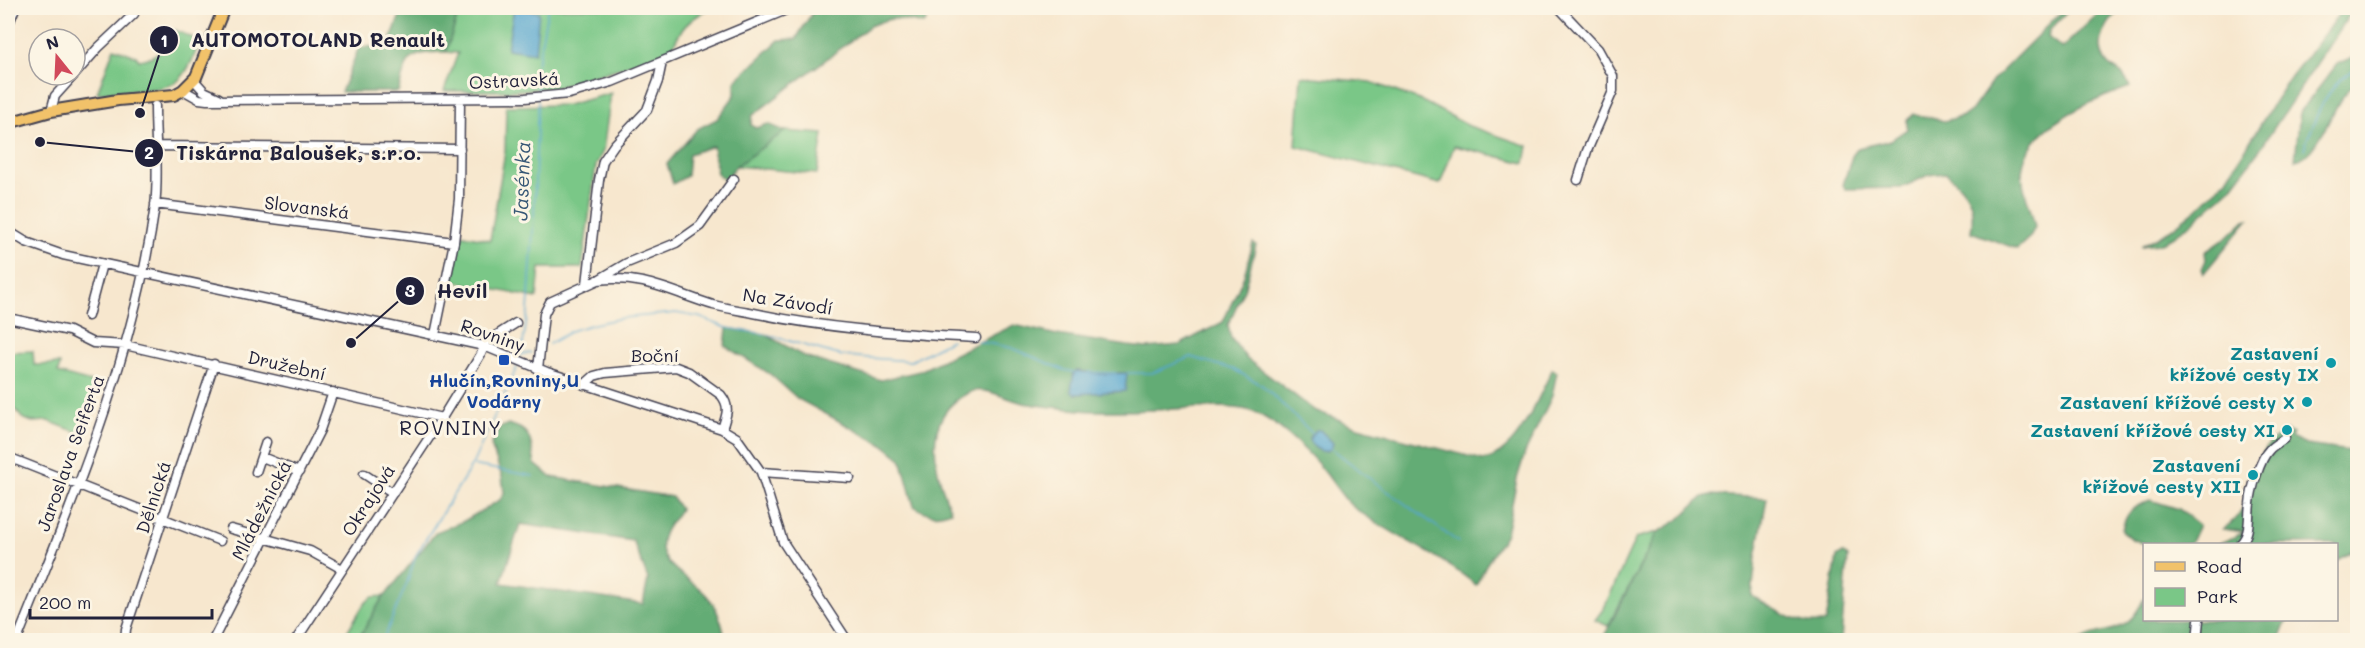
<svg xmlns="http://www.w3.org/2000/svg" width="2365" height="648" font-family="Mali,sans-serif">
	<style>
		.green { fill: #7ac787; stroke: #4e7461; stroke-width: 1.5 }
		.forest { fill: #63ac74; stroke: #426758; stroke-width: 1.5; fill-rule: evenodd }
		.water { fill: #55a6cf; stroke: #3c6485; stroke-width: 1.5 }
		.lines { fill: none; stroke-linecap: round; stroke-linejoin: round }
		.stream { stroke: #55a6cf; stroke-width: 1.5 }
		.minor-casing { stroke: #424051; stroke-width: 11 }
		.major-casing { stroke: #424051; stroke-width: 14 }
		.minor { stroke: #fff; stroke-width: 8 }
		.major { stroke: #f2c26a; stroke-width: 10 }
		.transit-dot { fill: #1a4fb4; stroke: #fcf5e5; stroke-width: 2 }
		.culture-dot { fill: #0f9aa8; stroke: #fcf5e5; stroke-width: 2 }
		.labels { text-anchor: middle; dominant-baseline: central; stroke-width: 6; stroke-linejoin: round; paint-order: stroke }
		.street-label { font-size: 18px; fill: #22223b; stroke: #fcf5e5 }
		.culture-label { font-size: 18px; font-weight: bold; fill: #0d838f; stroke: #fcf5e5; text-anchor: end }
		.transit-label { font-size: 18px; font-weight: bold; fill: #164399; stroke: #fcf5e5 }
		.water-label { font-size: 20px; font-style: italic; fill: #365776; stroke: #fcf5e5 }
		.neighbourhood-label { font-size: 20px; letter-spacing: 1.5px; fill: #22223b; stroke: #fcf5e5 }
		.leader { fill: none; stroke: #22223b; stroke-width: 2 }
		.callout-dot { fill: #22223b; stroke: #fcf5e5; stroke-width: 2 }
		.mark-label { font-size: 18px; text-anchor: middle; font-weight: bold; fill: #fff }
		.callout-label { font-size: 20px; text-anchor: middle; font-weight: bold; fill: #22223b; stroke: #fcf5e5; stroke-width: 6; stroke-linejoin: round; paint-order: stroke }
	</style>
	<rect width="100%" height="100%" fill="#fcf5e5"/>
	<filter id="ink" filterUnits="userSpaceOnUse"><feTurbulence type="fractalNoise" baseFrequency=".0167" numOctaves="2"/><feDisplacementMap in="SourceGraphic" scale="12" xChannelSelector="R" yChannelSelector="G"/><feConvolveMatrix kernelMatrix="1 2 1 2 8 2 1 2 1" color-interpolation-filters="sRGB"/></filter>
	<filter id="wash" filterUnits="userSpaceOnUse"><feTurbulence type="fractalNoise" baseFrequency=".008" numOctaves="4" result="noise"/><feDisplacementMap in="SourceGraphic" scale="24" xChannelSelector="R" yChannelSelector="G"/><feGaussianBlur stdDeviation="1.35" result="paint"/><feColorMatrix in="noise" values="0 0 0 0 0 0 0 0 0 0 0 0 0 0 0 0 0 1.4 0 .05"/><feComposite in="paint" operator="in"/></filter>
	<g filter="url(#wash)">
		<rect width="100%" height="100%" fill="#f7e7ce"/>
		<path class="green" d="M460,8h250c-20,11 -33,22 -38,44l-117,36 -48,3h-63l14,-38 -12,-1z
			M175,30l25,11c-5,13 -10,27 -20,38 -14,14 -63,12 -83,14l17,-45 22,8 3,4c17,-2 29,-14 36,-30z
			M1301,76l70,6 53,20 45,24 59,20 -3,17 -71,-17 -14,38 -144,-38z
			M611,93l-8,58 -7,14 -14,103h-42l-3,30 -86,-17 8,-47 31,6 15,-88 1,-46 61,-1z
			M785,131l38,3 -6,40 -81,-8z
			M8,338v14l25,-1 1,14 26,-1 -2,9 40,11 -16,50 -34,-13 -16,1 -10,-4 -14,-18z
			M1658,532l-50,94 -13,-6 9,-12 32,-70z
			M384,596l-26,44h-16l22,-36 8,-7z"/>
		<path class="forest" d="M403,8h57l-14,44c-38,1 -38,4 -48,40h-57l18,-45 29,-1z
			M815,8h114l-3,14 -3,2c-27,-6 -27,-9 -53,2l-118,90 -1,9 5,3 12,-4 17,7 -49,35 -11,14 -8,-6 -4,-28 -24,8 -2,22 -14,8 -6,-20 30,-35 20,-10 18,-24v-14l44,-41 17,-1z
			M2065,8h6l-21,22 -2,7 14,11 42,-40h19c-15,12 -31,36 -16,55 4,5 11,7 15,11 3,4 6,9 8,13 -36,13 -106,39 -108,86 0,18 10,36 13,54l-5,10 -13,12 -46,-17c5,-29 -3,-41 -25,-59l-17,2 -28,13 -56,1 -2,-4 9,-29 6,-8 33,-8 16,-11v-9l7,-6 30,7 20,-5 8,-6 22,-31z
			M2344,8h10l-100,150 -23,30 -40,36 -21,15 -12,5 -17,2 29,-16 28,-22 29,-29 59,-96z
			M2357,55v26c-6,7 -13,13 -18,21 -9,15 -25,57 -44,58l5,-48 37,-48z
			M2249,219l-45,54 -2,-4 4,-9 -1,-8 19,-12 21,-20z
			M1253,243l3,2 -11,42 -17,38 3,13 16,21 67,51 44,17 125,33c34,-5 55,-62 69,-90l5,2 -5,24 -27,57 -8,26 -11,55 -20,31 -10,20c-37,-31 -84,-49 -123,-78 -11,-9 -20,-25 -29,-36 -15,-19 -48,-50 -70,-59 -10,-4 -21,-4 -32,-5 -42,1 -85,5 -128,4 -21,-1 -43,-4 -64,-7 -19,-1 -44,-20 -62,-11 -48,24 -34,78 -17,118 -15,6 -24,4 -37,-5l-13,-47 -16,-13 -87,-47 -28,-25 -45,-28 2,-18 38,6 40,23 76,23 39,-9 94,-46 43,10 71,11 19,2 32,-3 44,-23 21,-46zM1078,371l23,3 20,-1 4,18 -50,3 -1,-22z
			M508,424c26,6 22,19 27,40l16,13 121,20 8,12c-5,10 -14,16 -17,28 -9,28 30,41 45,60 10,12 15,28 17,43h-367l22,-38 56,-70 28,-11 36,-21 4,-7 -2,-16 -11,-32 8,-17zM520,524l113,17 15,38 -5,25 -142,-21z
			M2286,431l7,3 -2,4 15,7 51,7v97l-20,11 -1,-16h-118l27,-12 -22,-3c34,-21 23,-61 48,-87 4,-4 11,-8 15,-11z
			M1710,495l57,3 -11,59 -4,39c21,12 49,33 74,26l11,-65 6,-4 5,4 -7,83h-239l56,-108 19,-11 26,-24z
			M2150,500l29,9 20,16 -9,19c-20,1 -56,5 -68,-14 4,-18 11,-23 28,-30z
			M2144,598v22h143l-8,20h-198c6,-5 13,-6 21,-8 22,-4 33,-13 42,-34z"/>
		<path class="water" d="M514,8l25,4 -4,41 -28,-4z
			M1077,371l24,3 26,-1 -2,18 -50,3 -4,-3 3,-19z
			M1316,430h4l13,13c-3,15 -21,7 -24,-4z"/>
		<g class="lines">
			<path class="stream" d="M538,93l-1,-29 11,-56
				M2304,149c11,-31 22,-65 54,-82
				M977,341l35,7 52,22 10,2
				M549,344l24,-14 21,-6 28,-6 54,-5 23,4 28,11 38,6 77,22 69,5 40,-21
				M523,354l8,-1
				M521,356l7,-44 6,-98 4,-114
				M1088,372l28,1
				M1127,373h25l39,-16 44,13 28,16 50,48
				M1331,448l41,32 86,62
				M472,465l61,11
				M383,640l24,-57 9,-28 56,-90 45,-98"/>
		</g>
	</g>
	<g filter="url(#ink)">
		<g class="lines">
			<defs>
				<path id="minor" d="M1559,8l39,41 15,27v15l-26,60 -9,29
					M8,26l7,-18
					M75,74l23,-26 36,-34
					M194,80l10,11 15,7
					M183,90l16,9 8,1 318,-2 44,-4 43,-12 179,-74
					M51,111l4,-15 19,-21
					M155,146l305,3
					M155,204l299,38
					M8,231l18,11 37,13 421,91 63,26 175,57 15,9 24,34 22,70 64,98
					M598,280c43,-6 76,13 115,25 12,3 24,5 36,7 74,16 151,22 227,26
					M587,284l12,-104 4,-19 11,-16 33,-35 11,-29 4,-19
					M88,316l14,-52
					M8,318l61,13 24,12 32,2 317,73
					M435,335l19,-93 5,-43 1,-100
					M538,369l6,-55 6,-12 48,-22 29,-17 49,-20 24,-17 34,-47
					M584,385l10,-9 11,-3 71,-6 13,5 32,23c10,12 5,21 1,34
					M8,457l212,84
					M262,457l37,15
					M256,472l10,-30
					M761,472l89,6
					M364,474l29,19
					M231,529l79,22 32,18
					M2240,544c11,-9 8,-27 10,-40 1,-14 10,-45 19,-54 4,-5 11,-8 16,-12
					M17,640c56,-140 117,-283 138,-434 4,-31 0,-68 0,-100
					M125,640l1,-11 88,-265
					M213,640l107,-210 13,-38
					M296,640l146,-222 39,-64 5,-12 30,-19
					M2197,640l2,-20"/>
				<path id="major" d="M8,123l43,-12 67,-11 56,-5 9,-5 13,-13 28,-69"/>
			</defs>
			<use href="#minor" class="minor-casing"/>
			<use href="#major" class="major-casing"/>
			<use href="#minor" class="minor"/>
			<use href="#major" class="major"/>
		</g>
	</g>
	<rect class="transit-dot" x="498" y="354" width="12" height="12" rx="3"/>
	<g class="culture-dot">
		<circle cx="2331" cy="363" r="6"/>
		<circle cx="2307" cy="402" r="6"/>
		<circle cx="2287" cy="430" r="6"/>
		<circle cx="2253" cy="475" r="6"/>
	</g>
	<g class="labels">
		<g class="street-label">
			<text transform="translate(514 80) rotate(-3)">Ostravská</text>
			<text transform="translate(307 207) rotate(7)">Slovanská</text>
			<text transform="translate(788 301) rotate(9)">Na Závodí</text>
			<text transform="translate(493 335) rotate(19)">Rovniny</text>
			<text x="655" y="355">Boční</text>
			<text transform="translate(287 365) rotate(13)">Družební</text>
			<text transform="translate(70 453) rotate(-70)">Jaroslava Seiferta</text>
			<text transform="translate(153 497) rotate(-72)">Dělnická</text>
			<text transform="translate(368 500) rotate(-57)">Okrajová</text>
			<text transform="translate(261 510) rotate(-63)">Mládežnická</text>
		</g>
		<g class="culture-label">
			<text x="2319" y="353">Zastavení<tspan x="2319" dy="21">křížové cesty IX</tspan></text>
			<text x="2295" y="402">Zastavení křížové cesty X</text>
			<text x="2275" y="430">Zastavení křížové cesty XI</text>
			<text x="2241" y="465">Zastavení<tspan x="2241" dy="21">křížové cesty XII</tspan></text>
		</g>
		<g class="transit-label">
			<text x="504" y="380">Hlučín,Rovniny,U<tspan x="504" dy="21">Vodárny</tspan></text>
		</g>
		<g class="water-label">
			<text transform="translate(521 181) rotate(-88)">Jasénka</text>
		</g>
		<g class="neighbourhood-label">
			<text x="451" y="427">ROVNINY</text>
		</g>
	</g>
	<path class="leader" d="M140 113L164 40M40 142L149 153M351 343L410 291"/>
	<g class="callout-dot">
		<circle cx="140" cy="113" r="6"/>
		<circle cx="40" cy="142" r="6"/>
		<circle cx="351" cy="343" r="6"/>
		<circle cx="164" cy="40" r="15"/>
		<circle cx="149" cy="153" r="15"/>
		<circle cx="410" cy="291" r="15"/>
	</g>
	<g class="mark-label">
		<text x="164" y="47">1</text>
		<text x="149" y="159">2</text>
		<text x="410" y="297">3</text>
	</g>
	<g class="callout-label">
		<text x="318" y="47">AUTOMOTOLAND Renault</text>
		<text x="299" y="160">Tiskárna Baloušek, s.r.o.</text>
		<text x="462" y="298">Hevil</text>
	</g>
	<rect width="2365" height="648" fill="none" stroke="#fcf5e5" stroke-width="30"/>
	<rect x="2143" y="543" width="195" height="78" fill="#fcf5e5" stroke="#a5a1a1" stroke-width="1.5"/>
	<rect x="2155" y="562" width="30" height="9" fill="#f2c26a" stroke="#a5a1a1" stroke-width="1.5"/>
	<text x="2197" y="573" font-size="18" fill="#22223b">Road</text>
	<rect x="2155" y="588" width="30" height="18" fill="#7ac787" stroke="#a5a1a1" stroke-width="1.5"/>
	<text x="2197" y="603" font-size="18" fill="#22223b">Park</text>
	<g transform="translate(57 57) rotate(342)"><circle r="28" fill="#fcf5e5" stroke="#a5a1a1" stroke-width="1.5"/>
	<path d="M0-4.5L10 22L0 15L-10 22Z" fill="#d1495b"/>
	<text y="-9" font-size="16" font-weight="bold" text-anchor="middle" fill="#22223b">N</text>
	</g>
	<path d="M30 609v9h182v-9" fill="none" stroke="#22223b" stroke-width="3"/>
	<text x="39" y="609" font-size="18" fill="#22223b" stroke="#fcf5e5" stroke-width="4.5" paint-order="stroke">200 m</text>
</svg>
